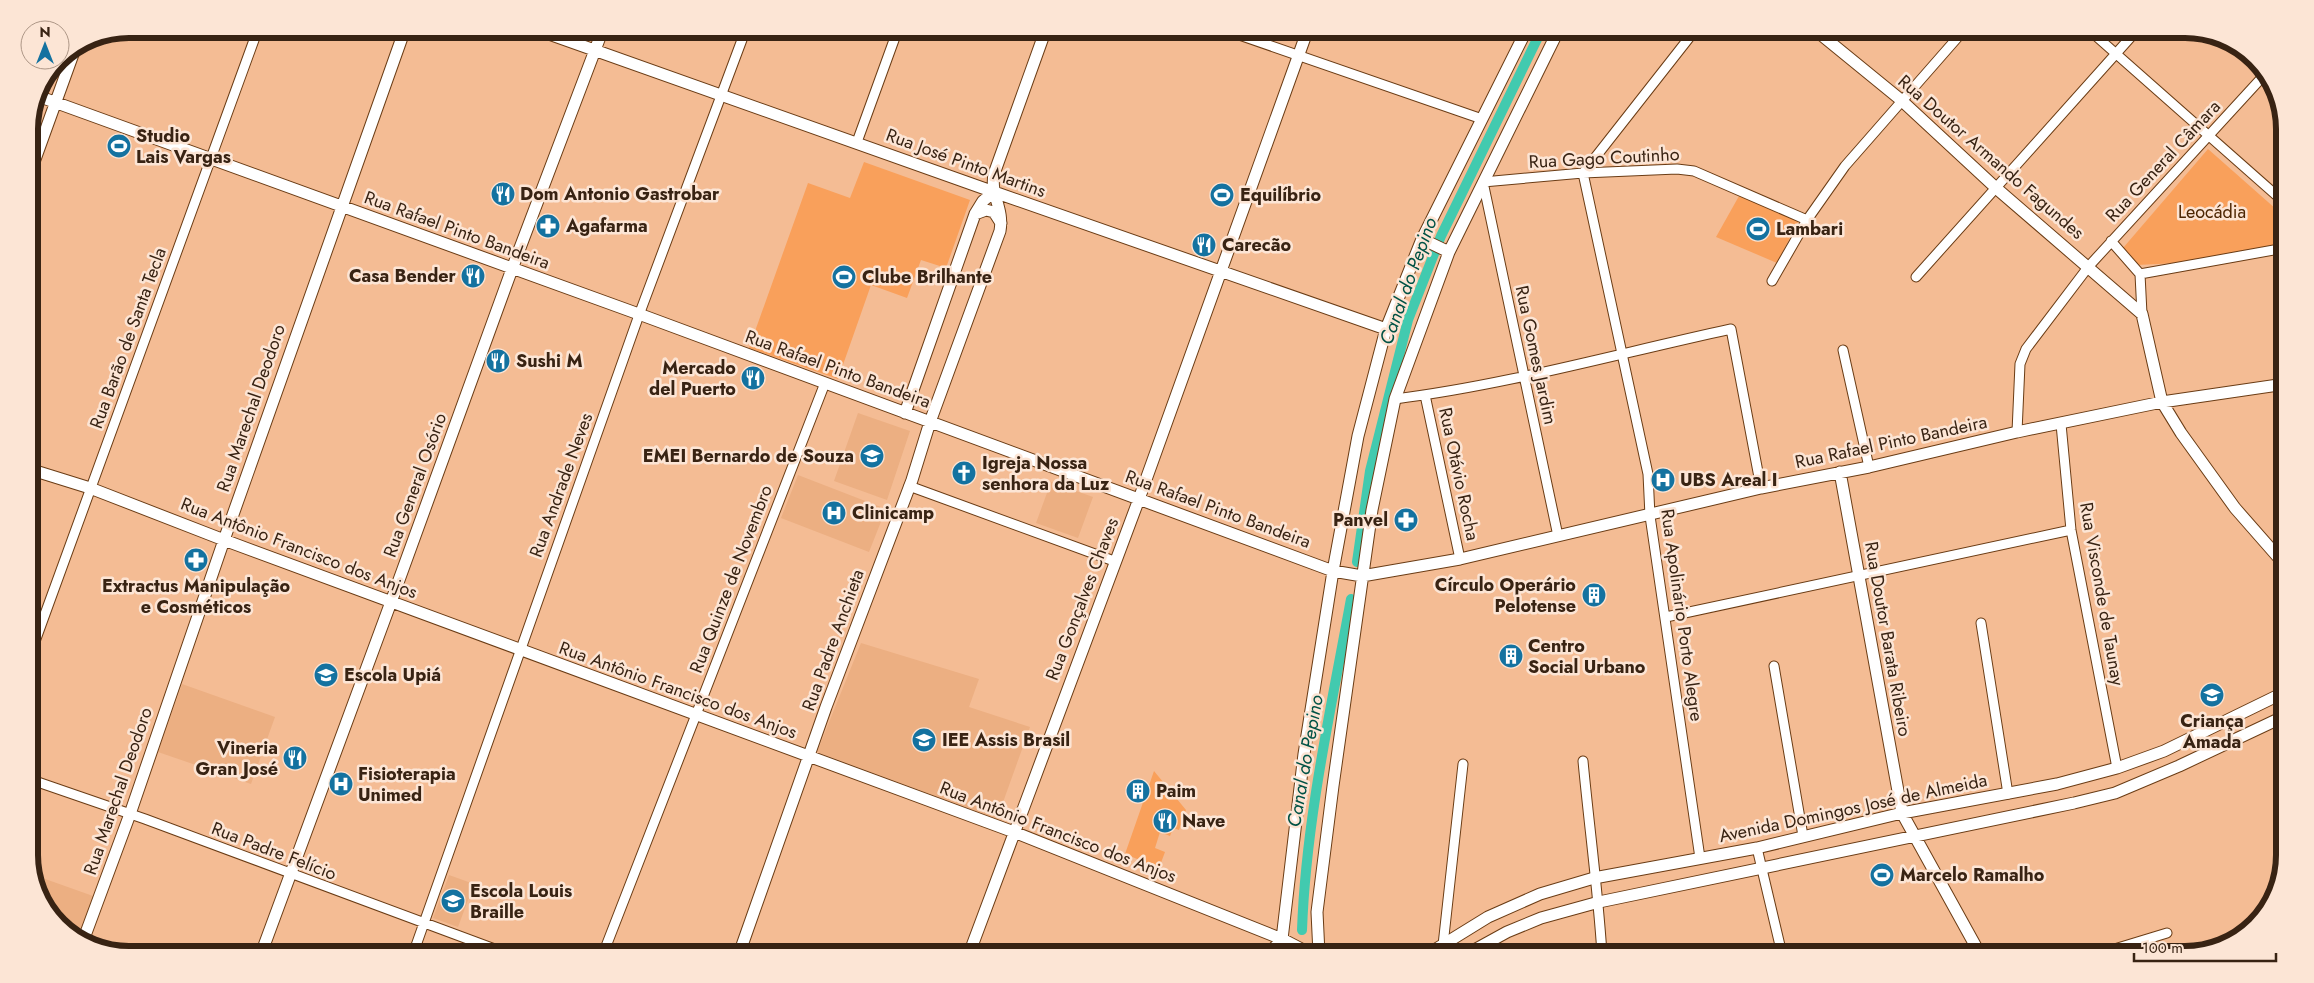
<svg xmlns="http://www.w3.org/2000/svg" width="2314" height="983" font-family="Jost,sans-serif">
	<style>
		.built { fill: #ecaf82 }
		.green { fill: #f9a05b }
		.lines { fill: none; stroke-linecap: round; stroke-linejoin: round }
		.canal { stroke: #42caaf; stroke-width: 10 }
		.street-casing { stroke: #6a3c15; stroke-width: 11 }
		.secondary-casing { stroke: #6a3c15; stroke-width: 13 }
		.street { stroke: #fff; stroke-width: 9 }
		.secondary { stroke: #fff; stroke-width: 11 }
		.labels { text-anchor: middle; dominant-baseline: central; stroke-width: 5; stroke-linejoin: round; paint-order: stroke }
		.poi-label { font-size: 18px; font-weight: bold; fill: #382313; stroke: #fce5d5; text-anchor: start }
		.street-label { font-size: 18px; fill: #382313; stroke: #fce5d5 }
		.park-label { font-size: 18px; fill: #4d2603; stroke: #fce5d5 }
		.water-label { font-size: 19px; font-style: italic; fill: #005245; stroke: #fce5d5 }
		.rim { fill: none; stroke: #382313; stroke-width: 6 }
	</style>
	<rect width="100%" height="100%" fill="#f4bc94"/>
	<path class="built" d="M858,413l52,18 -23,69 -53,-19z
		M798,475l88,34 -17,43 -88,-34z
		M1051,482l42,15 -15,41 -42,-15z
		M861,643l118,36 -10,28 61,20 -33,92 -180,-67z
		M182,684l93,33 -24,67 -93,-32z
		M34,875l59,21 -15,41 -29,-22z
		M449,875l25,9 -16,43 -25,-9z"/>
	<path class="green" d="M2208,149l77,68v26l-107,20 -41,2 -14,-17z
		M864,162l106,38 -24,68 -25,-8 -14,38 -36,-13 -33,94 -89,-31 59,-165 42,15z
		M1739,196l60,24 -22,43 -61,-26z
		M1154,771l32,39 -7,20 -6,-2 -3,8 -10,-4 -5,16 10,4 -6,16 -34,-14z"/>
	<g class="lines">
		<path class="canal" d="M1357,562l13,-91 38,-151 33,-84 101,-207
			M1302,930c4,-111 29,-221 49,-331"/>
		<defs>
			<path id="street" d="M1222,29l260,90
				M1696,29l-113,144 65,301 2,42 50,342
				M2088,29l197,174
				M857,142l41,-113
				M2111,241l29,33 2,40
				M2140,274l145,-26
				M1916,277l222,-248
				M1772,281l35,-61 38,-54 120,-137
				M1843,350l26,117
				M1425,395l35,164
				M1395,399c112,-14 225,-46 336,-70l30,159
				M2061,424l10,106 46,238
				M2017,432l3,-68 6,-15 63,-83 178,-194
				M909,486l205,75
				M1558,536l-75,-354 100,-9 94,-4 17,2 113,49
				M1666,617l405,-87
				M1981,623l27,171
				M29,658l229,-629
				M1774,666l29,170
				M1583,761c6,64 15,129 19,193
				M29,779l116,40 363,135
				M1757,848l25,106
				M1443,945l20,-181
				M413,954l226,-639 107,-286
				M603,954l222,-571
				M1266,954l16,-15
				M2098,954l69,-21"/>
			<path id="secondary" d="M535,29l459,163 392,137
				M1814,29l87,71 95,88 146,126 20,88 19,31 54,75 50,57
				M35,95l612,222 686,254 29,5 98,-17 301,-71 108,-21 148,-35 145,-30 123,-18
				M29,176l47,-130
				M975,214l11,-4 8,2 7,11
				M1422,239l27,13
				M905,413l70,-199 8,-13 11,-9
				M29,469l61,19 134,52 790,292 268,107 29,15
				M1840,472l62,341 78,141
				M83,941l47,-127 94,-274 181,-511
				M261,954l130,-352 121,-333 91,-240
				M739,954l87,-247 86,-227 18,-58 70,-191c4,-23 -10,-36 -6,-57l52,-145
				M969,954l170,-455 169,-470
				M1284,954l-2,-15 22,-185 29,-183 25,-135 28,-107 36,-90 105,-210
				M1319,954l-2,-42 16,-126 39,-276 23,-111 54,-147 110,-223
				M1428,954l60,-37 52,-23 54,-16 163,-30 145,-35 155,-29 60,-16 47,-17 121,-59
				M1467,954l40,-22 34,-14 58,-16 475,-99 41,-10 64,-27 106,-50"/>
		</defs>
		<use href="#street" class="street-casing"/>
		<use href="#secondary" class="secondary-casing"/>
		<use href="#street" class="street"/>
		<use href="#secondary" class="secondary"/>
	</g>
	<defs>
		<symbol id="stadium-disc" viewBox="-11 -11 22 22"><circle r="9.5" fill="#1472a0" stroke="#fce5d5"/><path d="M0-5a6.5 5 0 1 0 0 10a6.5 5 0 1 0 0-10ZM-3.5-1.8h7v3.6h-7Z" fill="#fff"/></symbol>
		<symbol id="restaurant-disc" viewBox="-11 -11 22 22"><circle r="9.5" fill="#1472a0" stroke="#fce5d5"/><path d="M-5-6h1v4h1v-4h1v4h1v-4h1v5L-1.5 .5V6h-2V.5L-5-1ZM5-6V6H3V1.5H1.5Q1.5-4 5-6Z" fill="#fff"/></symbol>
		<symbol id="pharmacy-disc" viewBox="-11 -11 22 22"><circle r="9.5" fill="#1472a0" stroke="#fce5d5"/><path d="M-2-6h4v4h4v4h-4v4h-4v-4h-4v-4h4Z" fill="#fff"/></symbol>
		<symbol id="school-disc" viewBox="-11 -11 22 22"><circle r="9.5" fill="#1472a0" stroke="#fce5d5"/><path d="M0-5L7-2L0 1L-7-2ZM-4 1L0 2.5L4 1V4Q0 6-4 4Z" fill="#fff"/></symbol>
		<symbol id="church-disc" viewBox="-11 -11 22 22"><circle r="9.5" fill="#1472a0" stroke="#fce5d5"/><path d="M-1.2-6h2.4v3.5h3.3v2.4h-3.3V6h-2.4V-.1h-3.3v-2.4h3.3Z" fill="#fff"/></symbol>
		<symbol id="hospital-disc" viewBox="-11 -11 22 22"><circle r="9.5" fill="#1472a0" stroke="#fce5d5"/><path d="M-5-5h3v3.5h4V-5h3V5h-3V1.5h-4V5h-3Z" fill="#fff"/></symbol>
		<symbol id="building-disc" viewBox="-11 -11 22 22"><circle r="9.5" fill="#1472a0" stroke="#fce5d5"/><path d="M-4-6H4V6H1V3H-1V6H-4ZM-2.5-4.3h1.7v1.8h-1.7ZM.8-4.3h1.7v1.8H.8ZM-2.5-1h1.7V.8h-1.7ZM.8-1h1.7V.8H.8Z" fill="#fff"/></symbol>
	</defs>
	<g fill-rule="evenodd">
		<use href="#stadium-disc" x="105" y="132" width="28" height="28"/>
		<use href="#restaurant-disc" x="489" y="180" width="28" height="28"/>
		<use href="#stadium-disc" x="1208" y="181" width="28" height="28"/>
		<use href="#pharmacy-disc" x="534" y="212" width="28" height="28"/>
		<use href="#stadium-disc" x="1744" y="215" width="28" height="28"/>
		<use href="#restaurant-disc" x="1190" y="231" width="28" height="28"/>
		<use href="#restaurant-disc" x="459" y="262" width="28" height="28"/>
		<use href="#stadium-disc" x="830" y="263" width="28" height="28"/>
		<use href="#restaurant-disc" x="484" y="347" width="28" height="28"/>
		<use href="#restaurant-disc" x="739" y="364" width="28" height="28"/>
		<use href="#school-disc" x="858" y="442" width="28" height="28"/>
		<use href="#church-disc" x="950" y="459" width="28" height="28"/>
		<use href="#hospital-disc" x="1649" y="466" width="28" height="28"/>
		<use href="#hospital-disc" x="820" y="499" width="28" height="28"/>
		<use href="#pharmacy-disc" x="1392" y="506" width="28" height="28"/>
		<use href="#pharmacy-disc" x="182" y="546" width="28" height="28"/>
		<use href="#building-disc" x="1580" y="581" width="28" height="28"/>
		<use href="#building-disc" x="1497" y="642" width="28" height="28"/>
		<use href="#school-disc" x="312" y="661" width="28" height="28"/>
		<use href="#school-disc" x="2198" y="681" width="28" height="28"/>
		<use href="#school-disc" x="910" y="726" width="28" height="28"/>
		<use href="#restaurant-disc" x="281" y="744" width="28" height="28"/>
		<use href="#hospital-disc" x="327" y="770" width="28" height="28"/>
		<use href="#building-disc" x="1124" y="777" width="28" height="28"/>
		<use href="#restaurant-disc" x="1151" y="807" width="28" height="28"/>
		<use href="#stadium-disc" x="1868" y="861" width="28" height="28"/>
		<use href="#school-disc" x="439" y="887" width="28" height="28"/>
	</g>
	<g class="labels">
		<g class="poi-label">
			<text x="136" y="136">Studio<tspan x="136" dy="21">Lais Vargas</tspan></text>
			<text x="520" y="194">Dom Antonio Gastrobar</text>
			<text x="1240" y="195">Equilíbrio</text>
			<text x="566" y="226">Agafarma</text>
			<text x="1776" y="229">Lambari</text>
			<text x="1222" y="245">Carecão</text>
			<text x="456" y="276" text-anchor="end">Casa Bender</text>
			<text x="862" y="277">Clube Brilhante</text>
			<text x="516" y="361">Sushi M</text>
			<text x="736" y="368" text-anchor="end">Mercado<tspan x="736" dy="21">del Puerto</tspan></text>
			<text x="854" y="456" text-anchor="end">EMEI Bernardo de Souza</text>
			<text x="982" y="463">Igreja Nossa<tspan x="982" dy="21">senhora da Luz</tspan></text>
			<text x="1680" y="480">UBS Areal I</text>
			<text x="852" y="513">Clinicamp</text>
			<text x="1388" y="520" text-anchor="end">Panvel</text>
			<text x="1576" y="585" text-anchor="end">Círculo Operário<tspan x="1576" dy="21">Pelotense</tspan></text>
			<text x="196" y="586" text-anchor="middle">Extractus Manipulação<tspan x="196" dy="21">e Cosméticos</tspan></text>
			<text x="1528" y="646">Centro<tspan x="1528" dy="21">Social Urbano</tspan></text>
			<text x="344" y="675">Escola Upiá</text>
			<text x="2212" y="721" text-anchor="middle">Criança<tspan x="2212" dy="21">Amada</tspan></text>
			<text x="942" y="740">IEE Assis Brasil</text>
			<text x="278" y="748" text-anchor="end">Vineria<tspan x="278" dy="21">Gran José</tspan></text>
			<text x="358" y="774">Fisioterapia<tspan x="358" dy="21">Unimed</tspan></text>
			<text x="1156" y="791">Paim</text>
			<text x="1182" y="821">Nave</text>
			<text x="1900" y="875">Marcelo Ramalho</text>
			<text x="470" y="891">Escola Louis<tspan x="470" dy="21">Braille</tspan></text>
		</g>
		<g class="street-label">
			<text transform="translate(1991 157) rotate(41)">Rua Doutor Armando Fagundes</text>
			<text transform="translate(1604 158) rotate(-3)">Rua Gago Coutinho</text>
			<text transform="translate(2163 161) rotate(-47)">Rua General Câmara</text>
			<text transform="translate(966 163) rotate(20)">Rua José Pinto Martins</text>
			<text transform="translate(457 230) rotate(20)">Rua Rafael Pinto Bandeira</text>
			<text transform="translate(128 338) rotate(-70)">Rua Barão de Santa Tecla</text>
			<text transform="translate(1536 355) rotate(78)">Rua Gomes Jardim</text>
			<text transform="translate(838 369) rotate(20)">Rua Rafael Pinto Bandeira</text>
			<text transform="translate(251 408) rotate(-71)">Rua Marechal Deodoro</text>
			<text transform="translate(1891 442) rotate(-12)">Rua Rafael Pinto Bandeira</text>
			<text transform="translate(1459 474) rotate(78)">Rua Otávio Rocha</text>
			<text transform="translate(415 485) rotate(-70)">Rua General Osório</text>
			<text transform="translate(561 485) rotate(-70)">Rua Andrade Neves</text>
			<text transform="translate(1218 509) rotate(20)">Rua Rafael Pinto Bandeira</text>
			<text transform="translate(299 548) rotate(21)">Rua Antônio Francisco dos Anjos</text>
			<text transform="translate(731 579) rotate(-69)">Rua Quinze de Novembro</text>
			<text transform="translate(2102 594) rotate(80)">Rua Visconde de Taunay</text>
			<text transform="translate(1082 599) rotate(-69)">Rua Gonçalves Chaves</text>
			<text transform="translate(1682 615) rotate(82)">Rua Apolinário Porto Alegre</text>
			<text transform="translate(1888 639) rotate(80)">Rua Doutor Barata Ribeiro</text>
			<text transform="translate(833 640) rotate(-70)">Rua Padre Anchieta</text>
			<text transform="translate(678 690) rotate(20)">Rua Antônio Francisco dos Anjos</text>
			<text transform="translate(118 791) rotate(-71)">Rua Marechal Deodoro</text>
			<text transform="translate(1853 808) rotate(-12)">Avenida Domingos José de Almeida</text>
			<text transform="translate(1058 832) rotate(21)">Rua Antônio Francisco dos Anjos</text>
			<text transform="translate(274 851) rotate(21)">Rua Padre Felício</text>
		</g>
		<g class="park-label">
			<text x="2212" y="212">Leocádia</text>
		</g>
		<g class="water-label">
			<text transform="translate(1408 281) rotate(-70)">Canal do Pepino</text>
			<text transform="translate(1305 761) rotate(-80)">Canal do Pepino</text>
		</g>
	</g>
	<path d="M0 0H2314V983H0ZM129 38H2185A91 91 0 0 1 2276 129V855A91 91 0 0 1 2185 946H129A91 91 0 0 1 38 855V129A91 91 0 0 1 129 38Z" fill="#fce5d5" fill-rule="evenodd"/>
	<path class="rim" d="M129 38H2185A91 91 0 0 1 2276 129V855A91 91 0 0 1 2185 946H129A91 91 0 0 1 38 855V129A91 91 0 0 1 129 38Z"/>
	<g transform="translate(45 45)"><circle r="24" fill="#fce5d5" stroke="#ae9787"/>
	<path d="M0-4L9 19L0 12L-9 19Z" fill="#1472a0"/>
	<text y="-8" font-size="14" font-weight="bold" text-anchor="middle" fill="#382313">N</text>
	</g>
	<path d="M2134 953v8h142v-8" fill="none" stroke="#382313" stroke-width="2.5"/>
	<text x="2142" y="953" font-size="15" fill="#382313" stroke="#fce5d5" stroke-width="4" paint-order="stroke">100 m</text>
</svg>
